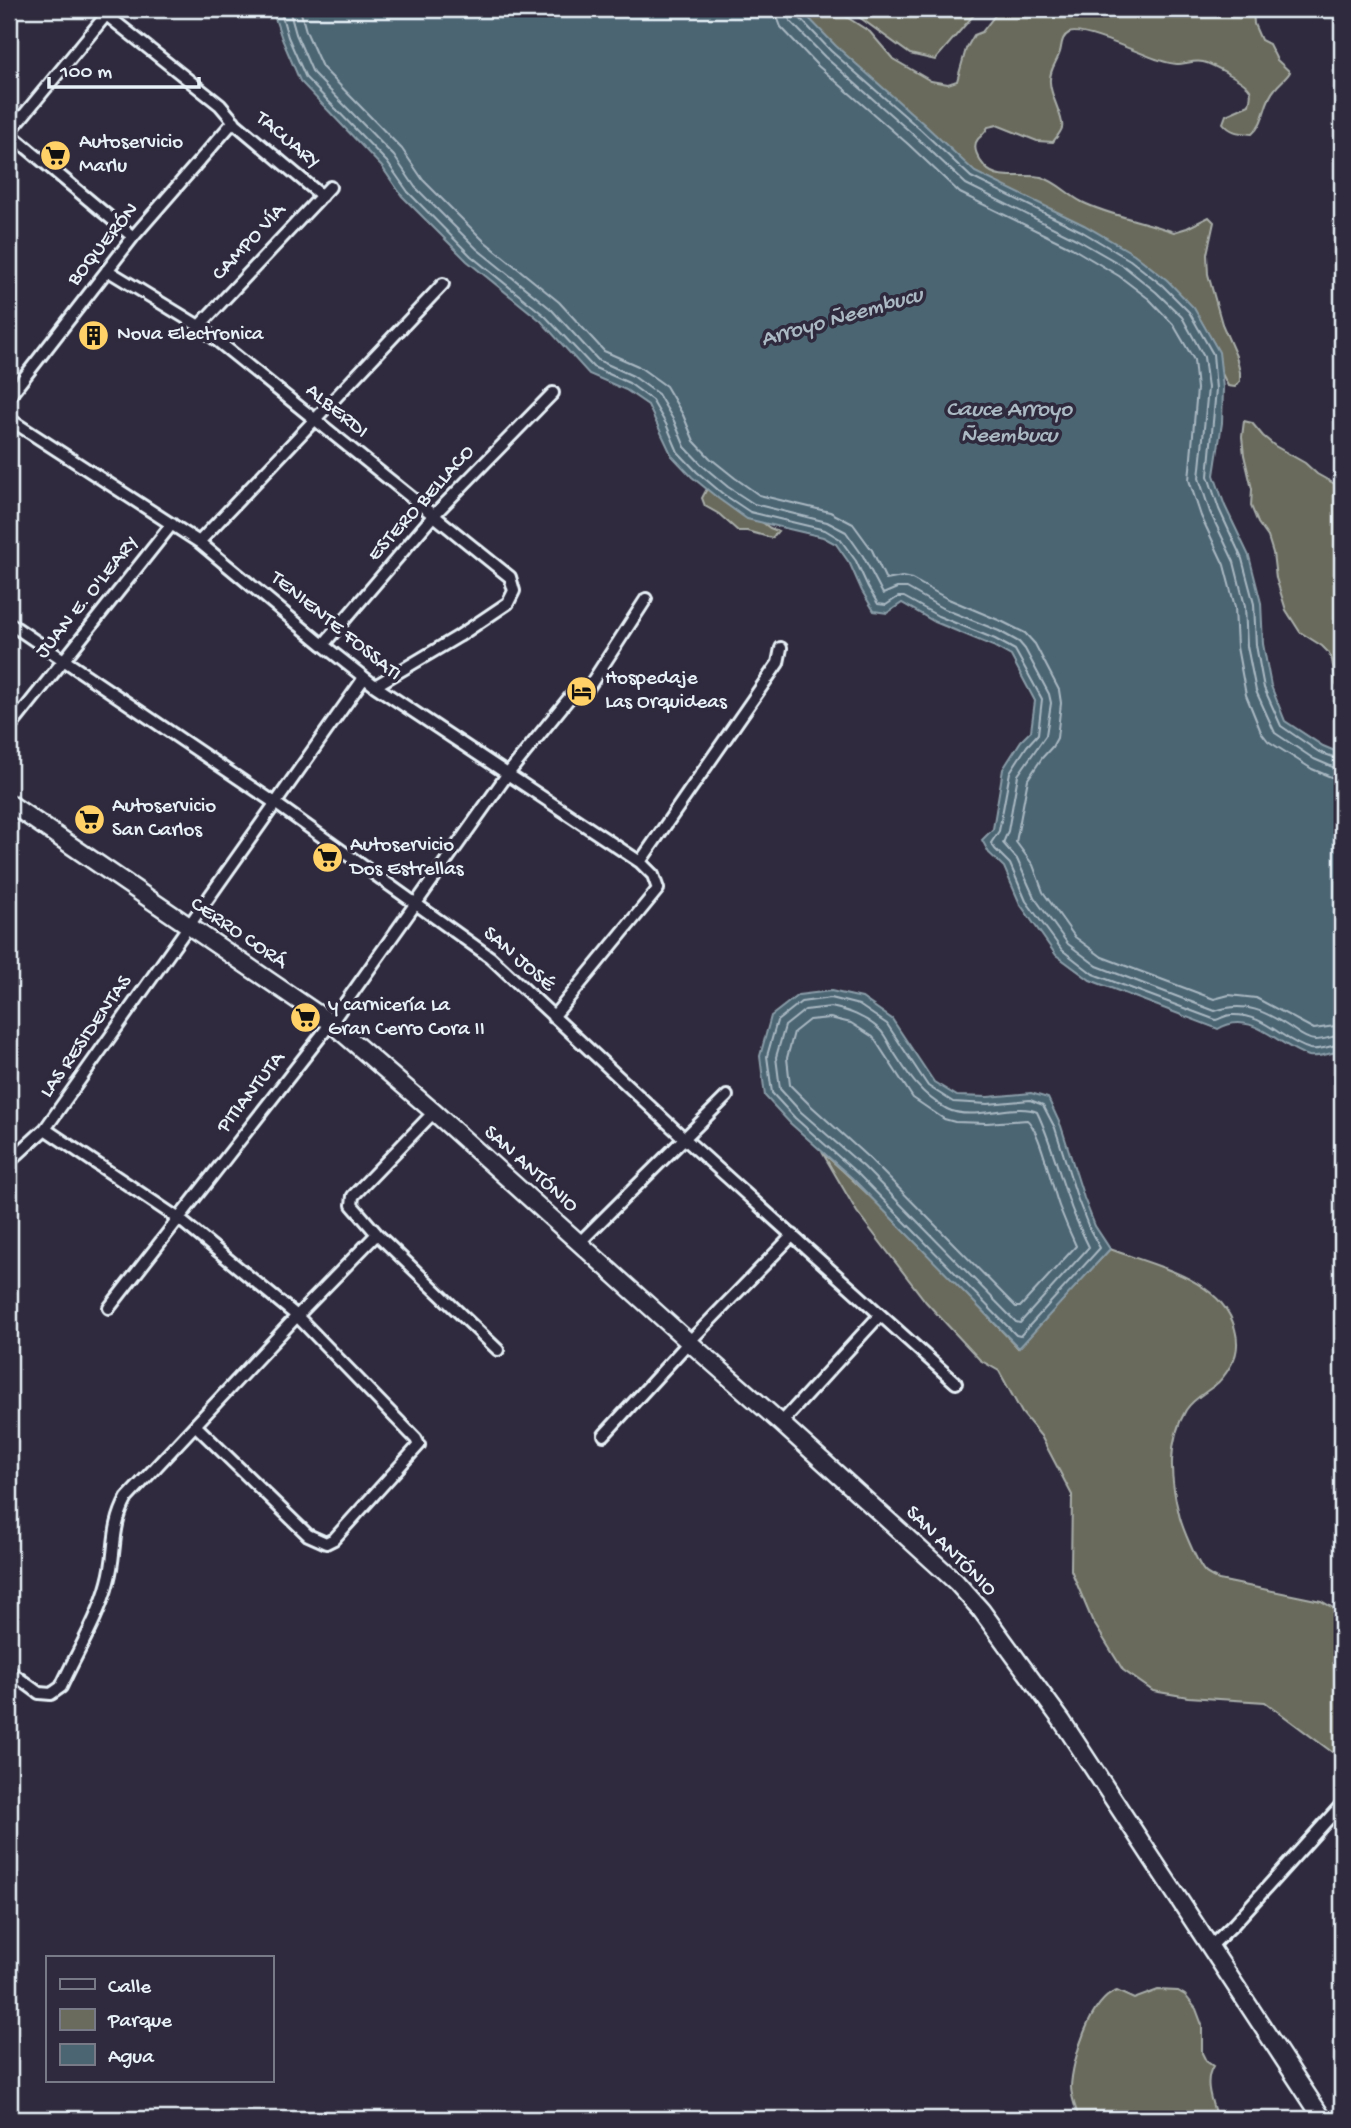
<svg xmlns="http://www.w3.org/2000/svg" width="1351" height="2128" font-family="'Gochi Hand',sans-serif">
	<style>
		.green { fill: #6a6b5c; stroke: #a9aeaa; stroke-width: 2 }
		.water { fill: #4c6573; stroke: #8a9da8; stroke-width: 2 }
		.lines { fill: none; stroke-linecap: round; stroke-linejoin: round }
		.shore { stroke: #aab9c3; stroke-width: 2 }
		.street-casing { stroke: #e8f1f8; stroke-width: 16 }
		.secondary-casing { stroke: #e8f1f8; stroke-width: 21 }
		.street { stroke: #2f2a3d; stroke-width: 10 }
		.secondary { stroke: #2f2a3d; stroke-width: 16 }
		.labels { text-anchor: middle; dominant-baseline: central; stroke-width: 7; stroke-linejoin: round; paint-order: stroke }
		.street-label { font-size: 21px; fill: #e8f1f8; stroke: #2f2a3d }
		.poi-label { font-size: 21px; fill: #e8f1f8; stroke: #2f2a3d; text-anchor: start }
		.water-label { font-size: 23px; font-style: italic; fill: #aab9c3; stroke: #2f2a3d }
	</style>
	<rect width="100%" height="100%" fill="#2f2a3d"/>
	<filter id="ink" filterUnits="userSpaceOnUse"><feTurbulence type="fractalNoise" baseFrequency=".0143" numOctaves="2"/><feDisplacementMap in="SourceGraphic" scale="14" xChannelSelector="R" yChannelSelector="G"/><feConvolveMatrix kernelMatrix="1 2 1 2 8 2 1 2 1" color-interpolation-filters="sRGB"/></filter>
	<g filter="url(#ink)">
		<path class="green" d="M785,9h49l36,23 23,27 38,22 17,3 9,-3 9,-32 8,-14 8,-3 18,-23h253l1,15 7,16 8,4 8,16 13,12c-4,7 -10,10 -15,17 -12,13 -9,33 -23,45 -13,-1 -21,-1 -29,-11l3,-8 23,-10c1,-5 3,-11 1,-15 -4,-8 -38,-26 -47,-28 -9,-2 -17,2 -26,2 -7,0 -15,-3 -21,-5 -17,-6 -74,-32 -87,-26 -8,4 -7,12 -9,19 -3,10 -11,18 -10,30 0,14 15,38 12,46 -1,4 -6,10 -9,14l-16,-1 -40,-16 -9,2c-3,6 -5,7 -10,12 -7,8 1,21 7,28 13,15 39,6 56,10 17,5 27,18 41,25 28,14 63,19 92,30l13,-4 22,-11 5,5 -7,32 1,20 14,50 14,32 4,16v9l-5,6 -7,-1 -14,-29 -175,-123z
			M848,9h131l-44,51 -25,-6z
			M1244,421l8,2 11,13 12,10 30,17 12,11 25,14v202l-6,-5 -4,-25 -4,-8 -6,-6 -22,-14 -14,-22 -10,-32 -3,-25 -5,-16 -10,-14 -7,-17 1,-17 -8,-34 -2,-18z
			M710,483l60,45 8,3 -6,7 -25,-7h-9l-19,-17 -14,-8 -3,-8z
			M822,1152c69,61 132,129 196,196l92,-99c42,16 113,30 125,80 3,11 3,25 -4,36 -4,7 -10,16 -17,21 -9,7 -21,13 -28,24 -19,32 -16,69 -7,104 2,11 19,51 26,58 3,3 10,6 14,8l102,21 21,12v140l-10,-1 -67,-50 -77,-5 -35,-6 -30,-21 -31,-50 -21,-50 1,-75 -31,-59 -19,-23 -23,-42 -19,-11 -54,-58 -69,-90z
			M1158,1990l20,1 7,4 11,14 6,16v28l4,8 7,5c-10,16 -1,36 4,53h-138c-3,-10 -8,-22 -8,-32 1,-26 19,-88 46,-96l17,8z"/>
		<path class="water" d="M272,9h528l36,37 89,79 50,47 109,53 50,29 33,26 27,28 25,44 4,36 -1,35 -8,52 11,31 24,50 12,47 2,41 8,42 14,35 38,25 19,8v297c-10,1 -23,7 -33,5 -31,-9 -57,-48 -91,-27l-128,-49 -34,-25 -36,-51 -16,-37 -15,-14 -7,-13 11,-11 10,-60 18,-28 10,-10 4,-30 -24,-45 -18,-10 -58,-24 -33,-19 -15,10 -13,-2 -12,-20 -12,-27 -14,-20 -13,-7 -76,-18 -28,-20 -27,-22 -20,-21 -24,-51 -22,-15 -37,-16 -48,-53 -74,-60 -65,-65 -20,-29 -82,-86 -18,-42z
			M831,991l31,7 30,21 42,63 23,14 31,1 43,-4 17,5 13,28 23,72 11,28 15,23 -91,99 -167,-170 -62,-55 -25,-27 -5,-40 11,-40 27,-21z"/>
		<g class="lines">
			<path class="shore" d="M280,9l8,28 18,41 81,84 21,30 63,64 74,60 48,51 36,16 23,17 14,24 12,28 19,20 26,22 27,18 75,18 15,9 16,22 12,26 10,17 8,1 12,-8h6l34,19 57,23 20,11 27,49 -4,35 -11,12 -17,26 -11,59 -8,12 4,6 15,15 16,37 36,49 31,24 123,46c5,-1 9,-5 15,-5 33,-2 51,26 79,34 10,2 22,-4 32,-5
				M289,9l7,25 17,39 81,83 21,31 62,62 74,60 47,51 35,16 25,18 16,27 11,26 18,19 25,21 26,17 73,18 19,10 17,24 20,38 14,-6h10l35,20 57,23 20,11 6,7 24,45 2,9 -5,32 -28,40 -10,56 -5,12 14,16 17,38 34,47 29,22 118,45c30,-10 50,0 76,17 7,5 16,12 24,12 9,0 18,-4 27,-5
				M300,9l6,22 16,36 80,82 21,31 61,61 75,61 45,49 34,15 28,20 17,29 11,26 16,17 25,20 24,17 71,17 23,12 19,26 14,30 16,-3 10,2 34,19 57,24 22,11 10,11 24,46 2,13 -4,35 -5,9 -10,11 -14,21 -12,63 17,23 10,27 32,45 27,20 112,42 15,-4 27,3 58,31 28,-4
				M776,9l2,10 3,8 36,38 91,79 52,49 112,55 47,28 30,23 24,25 21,36 3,29 -8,91 12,36 23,49 11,42 2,40 9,48 15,37 7,9 44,28 19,8 11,2
				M787,9l3,12 35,36 90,79 51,48 110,55 49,28 31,25 26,25 22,40 4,31 -9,90 11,34 24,50 11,44 2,40 9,45 19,42 39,26 21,9h7
				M796,9l2,7 33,35 90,79 50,47 110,54 49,29 32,25 27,27 24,42 3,35 -8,87 11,33 23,50 12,45 2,41 8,43 17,38 38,26 23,8
				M831,998l28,7 28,19 41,62 25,16 35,2 42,-4 13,5 12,23 23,72 11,28 11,20 -80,88 -4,-1 -159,-162 -62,-55 -23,-25 -5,-37 10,-35 24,-19z
				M831,1007c18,4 33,9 48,22 6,5 10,15 14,22 16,25 28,44 54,58 25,13 69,-7 90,3 14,29 21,59 32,89 5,16 13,31 20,46l-69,76 -4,-1 -152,-155 -63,-55 -21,-23 -4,-32 9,-31 20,-16z
				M830,1018l21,5 22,14 40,61 31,21 11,3 32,1 40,-3c13,10 25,67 32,86 5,13 11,27 17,40l-56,61h-4l-145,-147 -62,-56 -19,-19 -3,-27 7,-26 15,-12z"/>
			<defs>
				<path id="street" d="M99,9l121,96 16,19 86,72
					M9,133l124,104
					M9,133l102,-124
					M107,270l92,56 311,251 4,14 -6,12 -49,33 -84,50
					M199,326l131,-139
					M9,397l124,-160 101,-116
					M9,419l190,123 124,103 52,41 265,176
					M199,542l244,-258
					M9,623l266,180 215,154 195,182 271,244
					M323,645l110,-129 120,-123
					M9,729l163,-205
					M553,1017l105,-128 -5,-14 -13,-13 138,-199 3,-15
					M434,1112l-81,84 -1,9 25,29 121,116
					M45,1129l134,90 118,97 119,123 3,6 -85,94 -8,4 -18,-8 -113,-110
					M9,1162l36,-33 319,-451
					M579,1243l148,-147
					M109,1308l222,-285 176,-248 63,-78 15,-4 61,-94
					M781,1423l99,-108
					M604,1435l85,-93 104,-107
					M9,1671l30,22 12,1 10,-7c15,-33 38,-70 47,-105 9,-31 2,-53 19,-84l170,-182 80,-82
					M1210,1947l24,-23 108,-120"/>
				<path id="secondary" d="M9,803l322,220 103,89 255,230 92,81 175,159 25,28 81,111 261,398"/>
			</defs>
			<use href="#street" class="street-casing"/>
			<use href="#secondary" class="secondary-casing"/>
			<use href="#street" class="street"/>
			<use href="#secondary" class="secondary"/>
		</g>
	</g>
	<defs>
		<symbol id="supermarket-disc" viewBox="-11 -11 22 22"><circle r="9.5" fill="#ffd166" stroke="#2f2a3d"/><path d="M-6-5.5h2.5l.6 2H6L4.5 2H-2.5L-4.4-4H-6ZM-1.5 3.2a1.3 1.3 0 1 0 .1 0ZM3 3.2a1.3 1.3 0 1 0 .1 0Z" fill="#111"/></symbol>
		<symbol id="building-disc" viewBox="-11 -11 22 22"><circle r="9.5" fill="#ffd166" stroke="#2f2a3d"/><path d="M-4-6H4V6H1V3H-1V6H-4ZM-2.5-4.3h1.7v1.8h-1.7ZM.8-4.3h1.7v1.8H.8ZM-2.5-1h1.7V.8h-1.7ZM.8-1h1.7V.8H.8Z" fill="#111"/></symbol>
		<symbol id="hotel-disc" viewBox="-11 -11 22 22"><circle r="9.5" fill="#ffd166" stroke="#2f2a3d"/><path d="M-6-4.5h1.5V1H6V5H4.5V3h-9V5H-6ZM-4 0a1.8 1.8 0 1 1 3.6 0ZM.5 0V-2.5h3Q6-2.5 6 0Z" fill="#111"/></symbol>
	</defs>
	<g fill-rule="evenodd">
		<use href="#supermarket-disc" x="38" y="138" width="35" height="35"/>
		<use href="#building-disc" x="76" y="318" width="35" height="35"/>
		<use href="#hotel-disc" x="564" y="674" width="35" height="35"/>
		<use href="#supermarket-disc" x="72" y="802" width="35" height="35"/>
		<use href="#supermarket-disc" x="310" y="840" width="35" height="35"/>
		<use href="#supermarket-disc" x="288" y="1000" width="35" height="35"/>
	</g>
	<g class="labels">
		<g class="street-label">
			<text transform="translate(287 141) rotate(40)">TACUARY</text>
			<text transform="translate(250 243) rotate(-47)">CAMPO VÍA</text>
			<text transform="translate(104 245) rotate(-51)">BOQUERÓN</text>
			<text transform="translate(336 412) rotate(39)">ALBERDI</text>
			<text transform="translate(422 504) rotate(-48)">ESTERO BELLACO</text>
			<text transform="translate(88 598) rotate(-51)">JUAN E. O'LEARY</text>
			<text transform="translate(335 627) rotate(39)">TENIENTE FOSSATI</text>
			<text transform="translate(238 934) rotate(34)">CERRO CORÁ</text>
			<text transform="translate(518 960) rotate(41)">SAN JOSÉ</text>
			<text transform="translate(87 1037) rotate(-55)">LAS RESIDENTAS</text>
			<text transform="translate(252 1093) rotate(-52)">PITIANTUTA</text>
			<text transform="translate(530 1170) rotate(42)">SAN ANTÓNIO</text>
			<text transform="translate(950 1552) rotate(45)">SAN ANTÓNIO</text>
		</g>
		<g class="poi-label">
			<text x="79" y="143">Autoservicio<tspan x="79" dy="24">Marlu</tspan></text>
			<text x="117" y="335">Nova Electronica</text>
			<text x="605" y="679">Hospedaje<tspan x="605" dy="24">Las Orquideas</tspan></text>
			<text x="112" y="807">Autoservicio<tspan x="112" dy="24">San Carlos</tspan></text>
			<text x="350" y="846">Autoservicio<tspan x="350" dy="24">Dos Estrellas</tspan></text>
			<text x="328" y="1006">y carnicería La<tspan x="328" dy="24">Gran Cerro Cora II</tspan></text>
		</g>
		<g class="water-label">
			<text transform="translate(842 318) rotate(-16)">Arroyo Ñeembucu</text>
			<text x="1009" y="410">Cauce Arroyo<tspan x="1009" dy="26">Ñeembucu</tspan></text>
		</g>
	</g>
	<rect width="1351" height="2128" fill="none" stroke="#2f2a3d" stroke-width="35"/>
	<rect x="18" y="18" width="1316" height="2093" fill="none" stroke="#e8f1f8" stroke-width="2.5" filter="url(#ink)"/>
	<rect x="46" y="1956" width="228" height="126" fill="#2f2a3d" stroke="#797a88" stroke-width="2"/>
	<rect x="60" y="1979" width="35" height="10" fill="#2f2a3d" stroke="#797a88" stroke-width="2"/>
	<text x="108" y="1992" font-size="21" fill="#e8f1f8">Calle</text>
	<rect x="60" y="2009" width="35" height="21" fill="#6a6b5c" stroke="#797a88" stroke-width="2"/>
	<text x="108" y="2026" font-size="21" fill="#e8f1f8">Parque</text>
	<rect x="60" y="2044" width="35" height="21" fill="#4c6573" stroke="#797a88" stroke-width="2"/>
	<text x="108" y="2062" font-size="21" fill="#e8f1f8">Agua</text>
	<path d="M49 77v10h150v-10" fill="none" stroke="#e8f1f8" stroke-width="3.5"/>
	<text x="60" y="77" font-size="21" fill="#e8f1f8" stroke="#2f2a3d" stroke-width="5" paint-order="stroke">100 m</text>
</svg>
